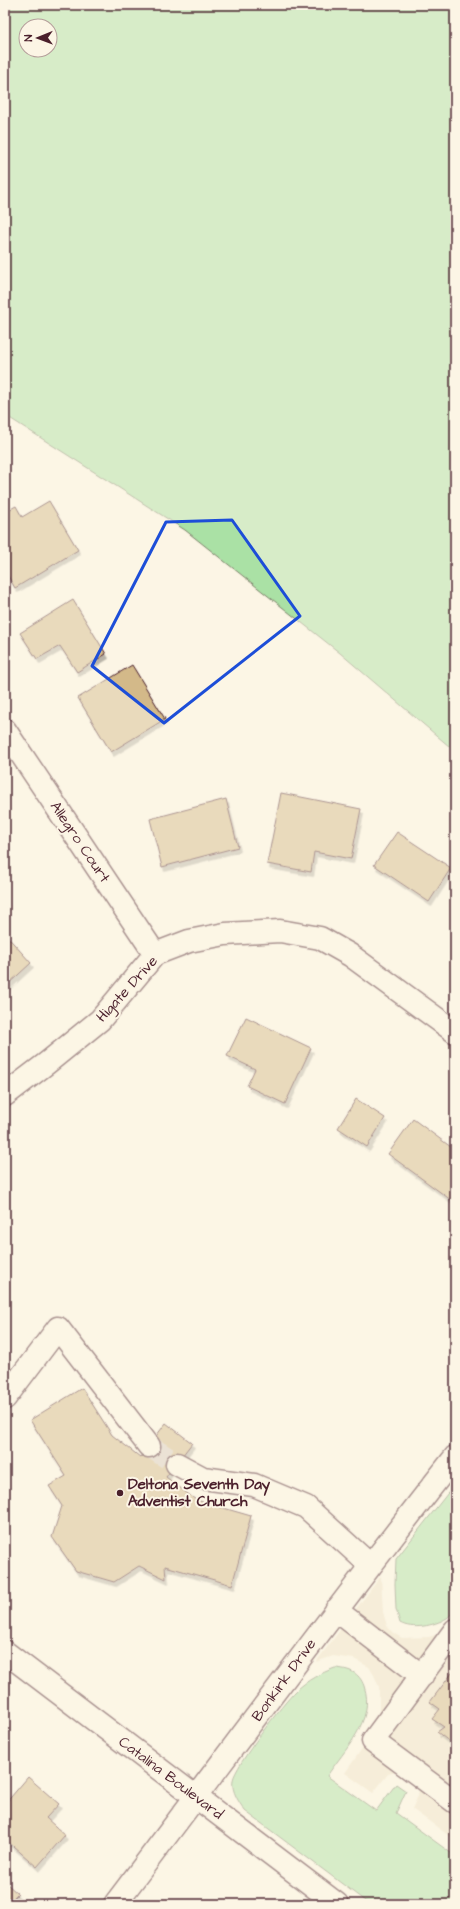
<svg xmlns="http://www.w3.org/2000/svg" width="460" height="1909" font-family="'Architects Daughter',sans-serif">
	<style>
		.built { fill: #f0e3c9 }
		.green { fill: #aae1a5; stroke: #7a8068; fill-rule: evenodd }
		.building { fill: #d3b989; stroke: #4a1f2b; filter: url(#shadow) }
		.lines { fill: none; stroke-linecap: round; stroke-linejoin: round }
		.minor-tunnel { stroke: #d8cac0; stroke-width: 22; stroke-dasharray: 22 11; stroke-linecap: butt }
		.minor-casing { stroke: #4a1f2b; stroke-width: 25 }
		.minor { stroke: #fcf5e5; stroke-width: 22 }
		.marked { fill: none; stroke: #1d4ed8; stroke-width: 3; stroke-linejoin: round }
		.poi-dot { fill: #4a1f2b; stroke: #fcf5e5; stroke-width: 1.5 }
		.labels { text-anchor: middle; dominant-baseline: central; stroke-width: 4; stroke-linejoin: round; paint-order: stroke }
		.street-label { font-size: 15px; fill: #4a1f2b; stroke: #fcf5e5 }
		.poi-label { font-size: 15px; font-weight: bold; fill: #4a1f2b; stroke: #fcf5e5; text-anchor: start }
	</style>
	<defs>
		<filter id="shadow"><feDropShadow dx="2.5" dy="4.5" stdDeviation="0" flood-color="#0004"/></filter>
	</defs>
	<rect width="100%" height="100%" fill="#fcf5e5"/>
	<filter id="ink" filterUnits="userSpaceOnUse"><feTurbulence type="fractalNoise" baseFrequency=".025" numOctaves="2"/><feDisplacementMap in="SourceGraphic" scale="8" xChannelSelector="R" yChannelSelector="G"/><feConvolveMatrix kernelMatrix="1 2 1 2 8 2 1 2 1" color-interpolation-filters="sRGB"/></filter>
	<g filter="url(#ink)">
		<path class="built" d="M381,1576l2,36 4,14 5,6 10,6 27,-1 26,-9v212l-43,-31 6,-13 1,-8 -14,-13 -9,-3 -8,2 -15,19 -28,-20 21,-30 13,-26v-30l-5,-12 -5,-8 -15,-8 -21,-3 -17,6z"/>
		<path class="green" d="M5,5h450v743l-5,-1 -110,-94 -155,-123 -180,-115zM26,26h24v24h-24z
			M455,1484v124c-2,4 -5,8 -8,10 -13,8 -35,12 -47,5l-4,-14 -1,-25 1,-25z
			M335,1668c14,1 24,4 29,18 12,34 -20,64 -37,90l49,35 20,-27 10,7 -10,22 59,43v48h-86l-124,-93c-6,-9 -14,-20 -12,-31 2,-14 51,-78 63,-89 11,-11 25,-18 39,-23z"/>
		<path class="building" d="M49,501l29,49 -63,38 -10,-17v-11l2,-2 -2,-3v-43l11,-6 6,11z
			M73,600l33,54 -29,18 -17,-26 -23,13 -17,-26z
			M132,665l33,54 -54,33 -33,-54z
			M281,793l80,16 -10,50 -37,-7 -3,20 -44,-8z
			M226,799l12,48 -76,20 -12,-48z
			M397,832l54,36 -22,34 -55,-37z
			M5,934l26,29 -26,24z
			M246,1017l65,31 -26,56 -38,-18 8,-17 -28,-13z
			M356,1099l29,19 -18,29 -29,-19z
			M413,1119l42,31v44l-4,6 -63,-46z
			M82,1388l30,47 28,22 26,-34 26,20 -26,34 30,23 55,16 -19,69 -67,-19 1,13 -27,-13 -25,16 -38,-11 -24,-34 10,-31 -13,-20 17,-10 -36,-56z
			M455,1669v77l-18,-14 7,-5 -12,-8 8,-10 -10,-7z
			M28,1777l31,27 -13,14 19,17 -28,32 -32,-28v-35z
			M5,1882l13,12 -10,10h-3z"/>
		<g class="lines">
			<path class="minor-tunnel" d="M149,1446l28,18"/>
			<defs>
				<path id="minor" d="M5,730l150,224
					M5,1095l42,-32 53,-43 55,-66 34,-13 36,-7 55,-3 40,7 30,17 105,77
					M5,1398l53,-70 91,118
					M177,1464l26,14 51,7 52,22 64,58
					M336,1610l86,66
					M455,1630l-82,111 82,61
					M5,1652l332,252
					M115,1904c113,-149 224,-300 340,-447"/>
			</defs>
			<use href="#minor" class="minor-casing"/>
			<use href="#minor" class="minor"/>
		</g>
	</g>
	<path d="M0 0H460V1909H0ZM232,520l68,96 -136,107 -72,-57 74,-144z" fill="#fcf5e5" fill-opacity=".55" fill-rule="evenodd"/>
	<path class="marked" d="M232,520l68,96 -136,107 -72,-57 74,-144z"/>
	<circle class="poi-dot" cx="120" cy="1493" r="4"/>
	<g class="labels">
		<g class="street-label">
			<text transform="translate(80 842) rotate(56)">Allegro Court</text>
			<text transform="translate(127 989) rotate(-48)">Higate Drive</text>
			<text transform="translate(284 1680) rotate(-54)">Bonkirk Drive</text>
			<text transform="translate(171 1778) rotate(37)">Catalina Boulevard</text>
		</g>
		<g class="poi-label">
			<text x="128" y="1484">Deltona Seventh Day<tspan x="128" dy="17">Adventist Church</tspan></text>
		</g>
	</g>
	<rect width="460" height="1909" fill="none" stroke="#fcf5e5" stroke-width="20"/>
	<rect x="10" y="10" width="440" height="1889" fill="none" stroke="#4a1f2b" stroke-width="1.5" filter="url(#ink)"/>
	<g transform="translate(38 38) rotate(269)"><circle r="19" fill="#fcf5e5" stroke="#b59f9b"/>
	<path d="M0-3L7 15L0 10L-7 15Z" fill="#4a1f2b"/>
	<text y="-6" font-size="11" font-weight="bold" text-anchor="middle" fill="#4a1f2b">N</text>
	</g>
</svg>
